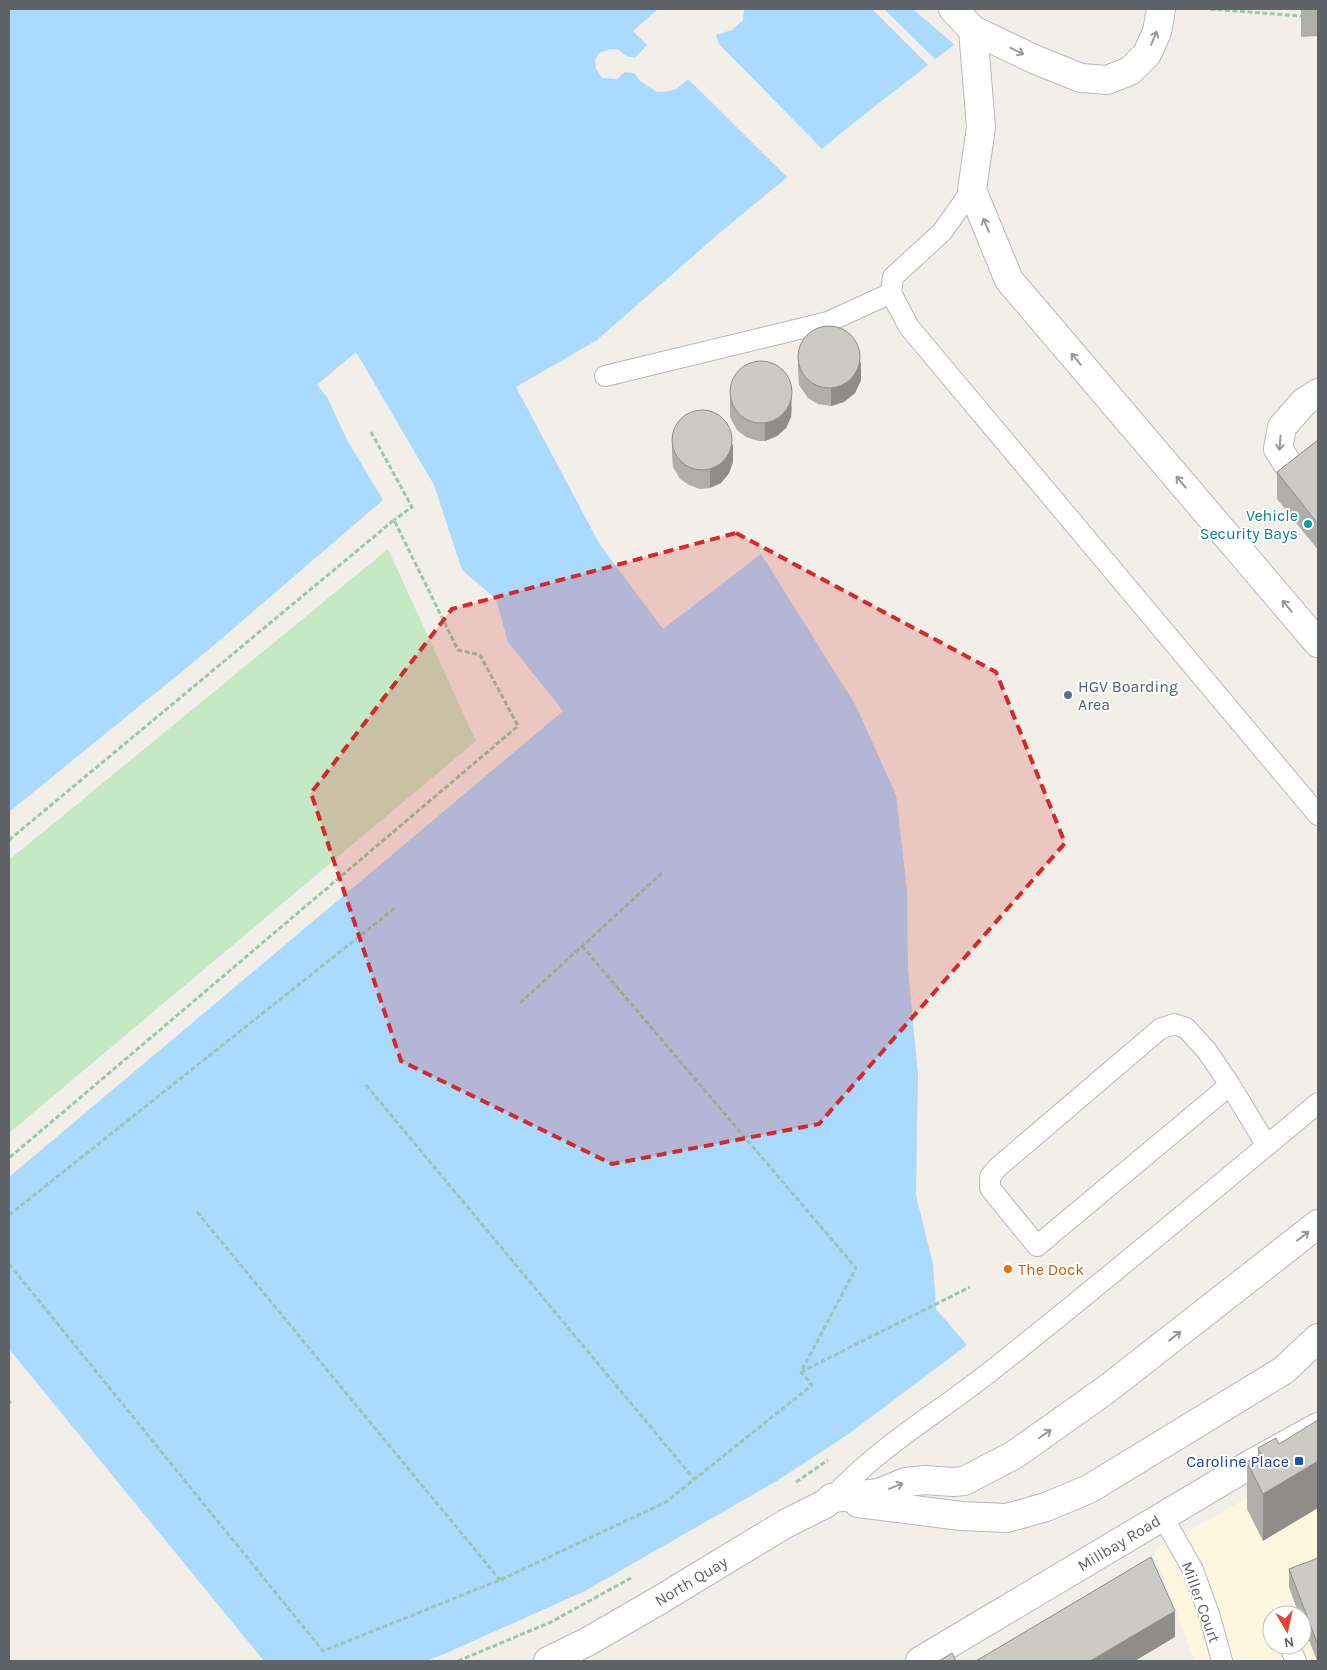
<svg xmlns="http://www.w3.org/2000/svg" width="1327" height="1670" font-family="Karla,sans-serif">
	<style>
		.commercial { fill: #fef7e0; fill-rule: evenodd }
		.green { fill: #c5e8c5 }
		.water { fill: #aadaff }
		.pier { fill: #f1efe8 }
		.lines { fill: none; stroke-linecap: round; stroke-linejoin: round }
		.service-casing { stroke: #b5b8bc; stroke-width: 22 }
		.minor-casing { stroke: #b5b8bc; stroke-width: 30 }
		.tertiary-casing { stroke: #b5b8bc; stroke-width: 30 }
		.path { stroke: #9cc7a9; stroke-width: 3; stroke-dasharray: 5 2.5; stroke-linecap: butt }
		.service { stroke: #fff; stroke-width: 20 }
		.minor { stroke: #fff; stroke-width: 28 }
		.tertiary { stroke: #fff; stroke-width: 28 }
		.wall { fill: #afaea9 }
		.shaded-wall { fill: #8f8d8a }
		.building { fill: #cccac5; stroke: #8f8d8a }
		.oneway { stroke: #979a9d }
		.marked { fill: #d62828; fill-opacity: 0.2; stroke: #d62828; stroke-width: 4; stroke-dasharray: 10 6; stroke-linejoin: round }
		.culture-dot { fill: #0f9aa8; stroke: #fff; stroke-width: 2 }
		.service-dot { fill: #5c6f8a; stroke: #fff; stroke-width: 2 }
		.food-dot { fill: #e8710a; stroke: #fff; stroke-width: 2 }
		.transit-dot { fill: #1a4fb4; stroke: #fff; stroke-width: 2 }
		.labels { text-anchor: middle; dominant-baseline: central; stroke-width: 4; stroke-linejoin: round; paint-order: stroke }
		.culture-label { font-size: 16px; fill: #0d838f; stroke: #fff; text-anchor: end }
		.service-label { font-size: 16px; fill: #4e5e75; stroke: #fff; text-anchor: start }
		.food-label { font-size: 16px; fill: #c56008; stroke: #fff; text-anchor: start }
		.transit-label { font-size: 16px; fill: #164399; stroke: #fff; text-anchor: end }
		.street-label { font-size: 16px; fill: #5f6368; stroke: #fff }
	</style>
	<rect width="100%" height="100%" fill="#f1efe8"/>
	<path class="commercial" d="M1318,1458v203h-123l-42,-110zM1272,1615h30v30h-30z"/>
	<path class="green" d="M388,549l88,192 -467,392v-273z"/>
	<path class="water" d="M9,9h984l-20,21 -112,87 -138,113 -126,110 -81,47 84,158 63,84 98,-75 95,152 40,89 11,95 1,80 10,105 -2,120 17,69 3,45 31,36 -117,88 -75,49 -190,109 -143,64 -16,6h-162l-255,-312v-172l554,-466 -55,-69 -12,-43 -34,-29 -28,-85 -78,-133 -39,33 10,12 20,43 36,60 -177,152 -197,160z"/>
	<path class="pier" d="M658,9h86l-1,11 -11,10 -16,5 3,9 105,107 -35,28 -101,-100 -10,9 -8,3 -13,1 -17,-11 -6,-8 -9,-1 -8,7 -15,-1 -6,-9 -1,-8 4,-8 11,-4 9,1 7,6 9,2 12,-13 -14,-14z
		M872,9h12l53,52 -7,6z
		M913,9h82l-20,23 -19,14z"/>
	<g class="lines">
		<defs>
			<path id="service" d="M972,190l-30,42 -49,45 -2,16 18,34 409,488
				M605,376l223,-54 63,-29
				M1230,1085l-193,161 -47,-58v-11l7,-9 163,-139 14,-5 12,4 21,23 23,34 37,61
				M832,1498c45,-50 106,-85 159,-127 110,-87 219,-178 327,-268
				M1163,1517l30,53 17,47 12,44
				M1289,1645l7,16"/>
			<path id="minor" d="M953,9l20,21 63,30 45,18 26,2 23,-9 17,-17 10,-22 4,-23
				M973,30l8,97 -9,63 37,90 309,363
				M1299,481l-21,-32 4,-22 22,-25 14,-9
				M832,1498l47,-5 27,-11 19,-2 28,2 11,-1 50,-26 93,-66 211,-165
				M858,1503l103,13 46,2 39,-11 43,-18 195,-119 34,-32
				M920,1661l331,-197 67,-37"/>
			<path id="tertiary" d="M548,1661l39,-19 71,-41 127,-77 40,-20 7,-6"/>
		</defs>
		<use href="#service" class="service-casing"/>
		<use href="#minor" class="minor-casing"/>
		<use href="#tertiary" class="tertiary-casing"/>
		<path class="path" d="M1210,9l91,7
			M371,432l41,75 -18,13
			M9,840l385,-320 64,130 22,5 38,71 -509,432
			M582,946l274,322 -55,104 169,-85
			M520,1003l143,-131
			M366,1085l328,394
			M197,1212l303,368
			M9,1215l386,-307
			M9,1264l314,387 177,-71 166,-78 146,-117 -11,-13
			M9,1401l2,2
			M796,1482l32,-22
			M458,1661l93,-39 80,-44"/>
		<use href="#service" class="service"/>
		<use href="#minor" class="minor"/>
		<use href="#tertiary" class="tertiary"/>
	</g>
	<path class="wall" d="M1301,9h17v27l-17,1z
		M798,352l63,28 -6,13 -11,9 -13,4 -13,-2 -10,-6 -9,-13 -1,-16z
		M730,385l62,22 -1,10 -5,11 -9,8 -12,5h-7l-12,-4 -9,-7 -7,-13z
		M672,437l61,25 -4,11 -8,10 -11,5 -10,1 -11,-4 -9,-6 -7,-12 -1,-12z
		M1318,440v110l-41,-51v-27z
		M1276,1438l-13,103 -16,-32v-47l11,-7v-7z
		M1318,1558v103h-1l-15,-39v-7h-3l-10,-28v-18z"/>
	<path class="shaded-wall" d="M861,362v18l-6,13 -11,9 -13,4v-18z
		M792,389l-1,28 -5,11 -9,8 -12,5v-18z
		M733,444v18l-4,11 -8,10 -11,5v-18z
		M1318,1461v47l-55,33v-47z
		M1175,1611v26l-40,24h-45z"/>
	<path class="building" d="M798 357a31 31 0 1 1 62 0a31 31 0 1 1-62 0Z
		M730 392a31 31 0 1 1 62 0a31 31 0 1 1-62 0Z
		M672 440a30 30 0 1 1 60 0a30 30 0 1 1-60 0Z
		M1318,440v84l-41,-52z
		M1318,1420v41l-55,33 -16,-32 14,-8 -3,-6 18,-10 3,6z
		M1151,1557l24,54 -85,50h-114z
		M1318,1558v87l-29,-76z
		M952,1653l4,8h-17z"/>
	<defs><path id="oneway-shaft" d="M-6 0H5M1.5-3L5.5 0L1.5 3" fill="none" stroke-width="1.6" stroke-linecap="round" stroke-linejoin="round" transform="scale(1.25)"/></defs>
	<g class="oneway">
		<use href="#oneway-shaft" transform="translate(1154 38) rotate(-67)"/>
		<use href="#oneway-shaft" transform="translate(1017 51) rotate(26)"/>
		<use href="#oneway-shaft" transform="translate(986 225) rotate(-113)"/>
		<use href="#oneway-shaft" transform="translate(1076 359) rotate(-130)"/>
		<use href="#oneway-shaft" transform="translate(1280 443) rotate(94)"/>
		<use href="#oneway-shaft" transform="translate(1181 482) rotate(-130)"/>
		<use href="#oneway-shaft" transform="translate(1287 606) rotate(-130)"/>
		<use href="#oneway-shaft" transform="translate(1303 1236) rotate(-38)"/>
		<use href="#oneway-shaft" transform="translate(1175 1336) rotate(-38)"/>
		<use href="#oneway-shaft" transform="translate(1045 1434) rotate(-35)"/>
		<use href="#oneway-shaft" transform="translate(896 1486) rotate(-22)"/>
	</g>
	<path class="marked" d="M736,533l260,139 69,171 -246,281 -207,40 -211,-103 -90,-268 141,-184z"/>
	<circle class="culture-dot" cx="1308" cy="524" r="5"/>
	<circle class="service-dot" cx="1068" cy="695" r="5"/>
	<circle class="food-dot" cx="1008" cy="1269" r="5"/>
	<rect class="transit-dot" x="1294" y="1456" width="10" height="10" rx="2.5"/>
	<g class="labels">
		<g class="culture-label">
			<text x="1298" y="515">Vehicle<tspan x="1298" dy="18">Security Bays</tspan></text>
		</g>
		<g class="service-label">
			<text x="1078" y="686">HGV Boarding<tspan x="1078" dy="18">Area</tspan></text>
		</g>
		<g class="food-label">
			<text x="1018" y="1269">The Dock</text>
		</g>
		<g class="transit-label">
			<text x="1289" y="1461">Caroline Place</text>
		</g>
		<g class="street-label">
			<text transform="translate(1119 1543) rotate(-31)">Millbay Road</text>
			<text transform="translate(691 1581) rotate(-31)">North Quay</text>
			<text transform="translate(1201 1602) rotate(70)">Miller Court</text>
		</g>
	</g>
	<rect width="1327" height="1670" fill="none" stroke="#5f6368" stroke-width="20"/>
	<g transform="translate(1287 1630) rotate(171)"><circle r="24" fill="#ffffff" stroke="#bfc1c3"/>
	<path d="M0-4L9 19L0 12L-9 19Z" fill="#ea4335"/>
	<text y="-8" font-size="14" font-weight="bold" text-anchor="middle" fill="#5f6368">N</text>
	</g>
</svg>
